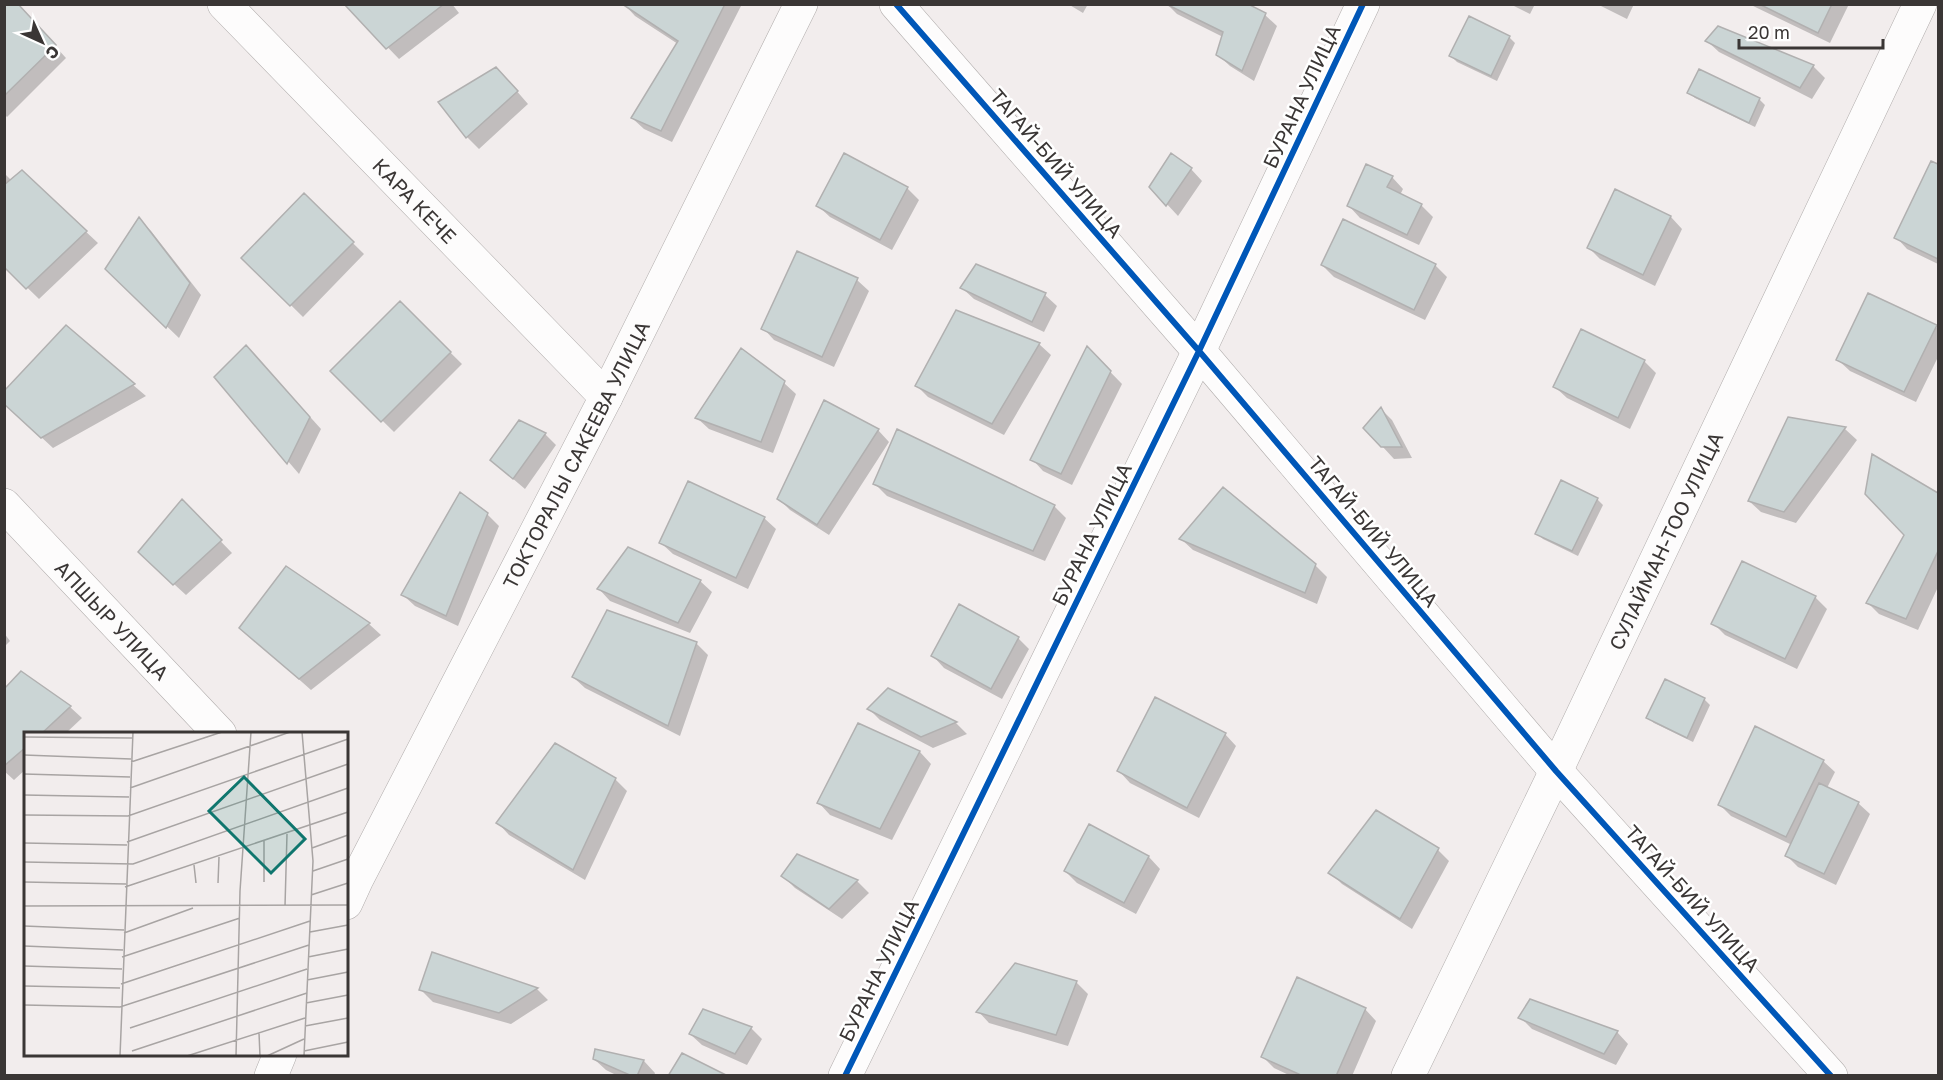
<svg xmlns="http://www.w3.org/2000/svg" width="1943" height="1080" font-family="'Golos Text',sans-serif">
	<style>
		.shadow { fill: #0003 }
		.building { fill: #cbd5d5; stroke: #b1b0b0; stroke-width: 1.5 }
		.lines { fill: none; stroke-linecap: round; stroke-linejoin: round }
		.minor-casing { stroke: #b1adac; stroke-width: 34 }
		.minor { stroke: #fdfcfc; stroke-width: 33 }
		.cycleway-casing { stroke: #fff; stroke-width: 10 }
		.cycleway { stroke: #0057b8; stroke-width: 6 }
		.labels { text-anchor: middle; dominant-baseline: central; stroke-width: 5; stroke-linejoin: round; paint-order: stroke }
		.street-label { font-size: 20px; fill: #3a3635; stroke: #fff }
		.inset-road { fill: none; stroke: #a8a4a3; stroke-width: 1.5 }
		.view { fill: #0f766e; fill-opacity: 0.15; stroke: #0f766e; stroke-width: 3 }
		.inset-edge { fill: none; stroke: #3a3635; stroke-width: 3 }
	</style>
	<rect width="100%" height="100%" fill="#f2eded"/>
	<path class="shadow" d="M4,4h13l49,54 -59,59 -3,-3z
		M346,4h106l7,9 -60,46z
		M624,4h118l-70,138 -28,-13 -12,-11 46,-74 -43,-28z
		M1068,4h20l-5,9z
		M1167,4l98,11 12,11 -23,55 -24,-15 -12,-11 5,-18 -46,-23z
		M1510,4h25l-5,10z
		M1597,4h37l-7,15z
		M1749,4h100l-19,39z
		M1719,28l94,38 12,12 -13,21 -93,-47 -12,-11z
		M1509,37l6,6 -18,38 -40,-19 -6,-6z
		M508,81l20,23 -49,45 -12,-12 -26,-34z
		M1689,93l70,6 6,6 -10,22 -60,-29z
		M845,155l62,33 12,12 -27,50 -62,-33 -12,-11z
		M1932,163l6,3v98l-31,-15 -11,-12z
		M1191,169l11,12 -24,35 -27,-29z
		M22,172l76,71 -59,56 -35,-34v-92l8,8z
		M1392,177l11,12 -3,6 21,10 12,12 -14,28 -59,-27 -11,-12z
		M304,195l60,59 -61,63 -60,-59z
		M1671,217l11,12 -27,57 -55,-27 -11,-11z
		M140,220l11,11 50,64 -22,43 -72,-69z
		M1322,265h113l12,12 -22,43 -91,-43z
		M857,280l12,11 -35,76 -60,-27 -11,-12z
		M962,288l83,7 12,11 -13,26 -70,-33z
		M400,303l62,61 -68,68 -62,-61z
		M1936,327l2,2v28l-22,45 -66,-31 -12,-11z
		M66,328l80,68 -93,52 -41,-38z
		M1039,344l12,11 -47,80 -76,-38 -11,-11z
		M1087,348l35,36 -50,101 -29,-14 -11,-12z
		M257,358l64,71 -22,45 -83,-97z
		M1644,361l12,12 -26,56 -63,-31 -12,-11z
		M784,383l12,11 -23,59 -64,-24 -12,-11z
		M1381,409l11,11 20,38 -18,1 -12,-13z
		M1789,419l56,10 12,11 -61,83 -35,-11 -12,-11z
		M878,430l11,12 -60,93 -39,-25 -11,-11z
		M545,434l11,11 -31,44 -34,-29z
		M1873,457l65,38v92l-20,43 -39,-16 -11,-11 38,-68z
		M875,484l179,22 12,12 -21,43 -158,-65z
		M1597,499l6,6 -25,51 -35,-17 -6,-6z
		M182,501l50,52 -46,42 -34,-31z
		M487,514l12,12 -41,100 -43,-20 -12,-11z
		M764,518l12,11 -28,60 -75,-35 -12,-11z
		M1181,539l134,26 12,12 -10,27 -124,-54z
		M286,568l83,56 12,11 -70,55 -70,-62z
		M700,581l12,11 -22,41 -80,-32 -11,-12z
		M1815,597l12,12 -30,60 -72,-34 -12,-12z
		M4,633l6,8 -6,6z
		M1018,638l11,11 -27,50 -58,-31 -11,-12z
		M696,643l12,12 -28,81 -95,-48 -12,-11z
		M21,673l49,34 12,11 -17,16h-39v35l-12,11 -10,-9v-80z
		M888,690l68,33 11,11 -34,14 -53,-28 -11,-11z
		M1704,699l6,6 -17,37 -39,-19 -6,-5z
		M859,725l61,27 11,12 -39,76 -62,-25 -11,-12z
		M1225,734l11,12 -37,72 -69,-35 -11,-12z
		M1823,761l12,11 -8,16 31,15 12,11 -34,71 -38,-18 -12,-12 6,-10 -61,-29 -12,-12z
		M615,779l12,12 -42,89 -76,-45 -11,-12z
		M1089,826l60,31 11,12 -24,45 -59,-31 -12,-12z
		M1438,850l11,11 -37,68 -70,-45 -12,-12z
		M798,856l59,25 12,12 -27,26 -47,-31 -12,-12z
		M433,954l104,35 11,11 -37,24 -78,-22 -12,-12z
		M1076,982l12,12 -20,52 -79,-23 -11,-12z
		M1365,1009l11,12 -24,55h-61l-17,-8 -11,-11z
		M1520,1017l97,15 11,12 -12,21 -84,-36z
		M751,1028l11,11 -15,26 -45,-20 -12,-11z
		M596,1051l48,10 11,12 -1,3h-36l-12,-6 -12,-11z"/>
	<path class="building" d="M4,4h14l38,41 -52,51z
		M344,4h100l-58,45z
		M622,4h103l-64,127 -30,-13 47,-77z
		M1166,4h82l18,9 -24,58 -26,-16 7,-23z
		M1759,4h73l-14,29z
		M1469,16l41,20 -19,40 -42,-20z
		M1718,26l96,39 -14,23 -95,-47z
		M496,67l22,24 -52,47 -28,-36z
		M1699,69l61,29 -11,25 -62,-30z
		M844,153l64,34 -28,53 -64,-34z
		M1171,153l21,15 -26,38 -17,-19z
		M1931,161l7,3v95l-44,-21z
		M1366,164l27,12 -6,11 35,17 -15,31 -60,-29z
		M22,170l65,61 -61,58 -22,-22v-82z
		M1615,189l56,27 -28,59 -56,-27z
		M304,193l50,49 -64,64 -49,-48z
		M139,217l51,66 -24,45 -61,-59z
		M1343,219l93,45 -22,46 -93,-45z
		M797,251l61,27 -36,79 -61,-28z
		M976,264l70,29 -14,29 -72,-34z
		M1868,293l69,32 -33,67 -68,-32z
		M400,301l51,51 -70,70 -51,-51z
		M956,310l84,33 -48,81 -77,-38z
		M66,325l69,59 -94,54 -37,-34v-13z
		M1581,329l64,31 -27,58 -65,-31z
		M246,345l64,72 -23,47 -73,-87z
		M1087,346l24,25 -50,103 -31,-14z
		M741,348l44,33 -24,61 -66,-24z
		M824,400l55,29 -62,96 -40,-26z
		M1381,407l21,40h-21l-18,-19z
		M1788,417l58,10 -62,85 -36,-11z
		M519,420l27,13 -33,46 -23,-19z
		M897,429l158,76 -22,46 -160,-67z
		M1872,454l66,39v58l-32,68 -40,-16 38,-68 -39,-41z
		M1561,480l37,18 -26,53 -37,-17z
		M688,481l77,36 -29,61 -77,-35z
		M1223,487l93,77 -11,29 -126,-54z
		M460,492l28,21 -42,103 -45,-21z
		M182,499l40,41 -49,45 -35,-33z
		M628,547l73,33 -23,43 -81,-34z
		M1742,561l74,35 -31,63 -74,-35z
		M286,566l84,57 -71,56 -60,-51z
		M959,604l60,33 -28,52 -60,-33z
		M607,610l90,32 -29,84 -96,-49z
		M21,671l50,35 -30,28h-15v13l-22,19v-77z
		M1665,679l40,19 -18,40 -41,-20z
		M888,688l69,34 -36,15 -54,-28z
		M1155,697l71,36 -39,75 -70,-37z
		M858,723l62,28 -40,78 -63,-26z
		M1755,726l69,34 -38,77 -68,-32z
		M555,743l61,35 -43,92 -77,-47z
		M1819,783l40,19 -35,72 -39,-18z
		M1376,810l63,38 -39,71 -72,-46z
		M1089,824l60,32 -25,47 -60,-32z
		M797,854l61,26 -29,29 -48,-33z
		M432,952l106,36 -39,25 -80,-23z
		M1015,963l62,18 -21,54 -80,-23z
		M1297,977l69,31 -30,68h-33l-42,-19z
		M1530,999l88,32 -14,23 -86,-36z
		M703,1009l49,18 -17,27 -46,-20z
		M595,1049l49,11 -7,16h-5l-39,-17z
		M682,1053l46,23h-60z"/>
	<g class="lines">
		<defs>
			<g id="minor">
				<path id="s1" d="M224,4l382,393"/>
				<path d="M896,4l303,347 357,420 275,305"/>
				<path id="s2" d="M4,505l216,229"/>
				<path id="s3" d="M346,903l11,-24 249,-482 195,-393"/>
				<path d="M271,1076l9,-22"/>
				<path d="M845,1076l354,-725 164,-347"/>
				<path id="s4" d="M1408,1076l148,-305 364,-767"/>
			</g>
		</defs>
		<use href="#minor" class="minor-casing"/>
		<use href="#minor" class="minor"/>
		<defs>
			<path id="cycleway" d="M896,4l303,347 357,420 275,305
				M845,1076l354,-725 164,-347"/>
		</defs>
		<use href="#cycleway" class="cycleway-casing"/>
		<use href="#cycleway" class="cycleway"/>
	</g>
	<g class="labels">
		<g class="street-label">
			<text transform="translate(1301 96) rotate(-65)">БУРАНА УЛИЦА</text>
			<text transform="translate(1057 163) rotate(49)">ТАГАЙ-БИЙ УЛИЦА</text>
			<text stroke="none"><textPath href="#s1" startOffset="274">КАРА КЕЧЕ</textPath></text>
			<text stroke="none"><textPath href="#s3" startOffset="504">ТОКТОРАЛЫ САКЕЕВА УЛИЦА</textPath></text>
			<text transform="translate(1374 531) rotate(50)">ТАГАЙ-БИЙ УЛИЦА</text>
			<text transform="translate(1091 534) rotate(-64)">БУРАНА УЛИЦА</text>
			<text stroke="none"><textPath href="#s4" startOffset="594">СУЛАЙМАН-ТОО УЛИЦА</textPath></text>
			<text stroke="none"><textPath href="#s2" startOffset="158">АПШЫР УЛИЦА</textPath></text>
			<text transform="translate(1693 898) rotate(48)">ТАГАЙ-БИЙ УЛИЦА</text>
			<text transform="translate(878 970) rotate(-64)">БУРАНА УЛИЦА</text>
		</g>
	</g>
	<g transform="translate(24 732)">
		<rect width="324" height="324" fill="#f2eded"/>
		<path class="inset-road" d="M278,0l11,129 -9,195M0,5l108,1M0,23l107,4M107,30l91,-30M0,42l106,3M106,56l160,-56M0,63l105,2M0,83l104,1 220,-77M103,110l221,-78M0,111l103,2M288,116l36,-13M0,130l109,2 215,-76M170,133l2,18M289,139l35,-12M0,150l102,2M240,150v-41M194,151l1,-26M101,155l223,-75M287,163l37,-12M0,174l324,-1M261,174l2,-72M0,194l100,4M286,200l38,-7M100,201l69,-25M0,214l99,4M98,225l118,-39M284,225l40,-8M0,234l98,3M283,248l41,-8M97,252l189,-63M0,254l96,2M282,271l42,-8M0,273l96,2 189,-62M281,294l43,-8M106,296l177,-59M235,301l1,23M108,319l175,-58M280,319l44,-9M96,324l13,-324M163,324l118,-38M212,324l4,-165 11,-159M243,324l37,-17"/>
		<path class="view" d="M220,45l61,62 -34,34 -62,-62z"/>
		<rect width="324" height="324" class="inset-edge"/>
	</g>
	<rect width="1943" height="1080" fill="none" stroke="#3a3635" stroke-width="12"/>
	<g transform="translate(42 42) rotate(135)" stroke="#ffffff" stroke-width="4.5" paint-order="stroke">
	<path d="M0-4.5L10 22L0 15L-10 22Z" fill="#3a3635"/>
	<text y="-9" font-size="16" font-weight="bold" text-anchor="middle" fill="#3a3635">С</text>
	</g>
	<path d="M1739 39v9h144v-9" fill="none" stroke="#3a3635" stroke-width="3"/>
	<text x="1748" y="39" font-size="18" fill="#3a3635" stroke="#ffffff" stroke-width="4.5" paint-order="stroke">20 m</text>
</svg>
